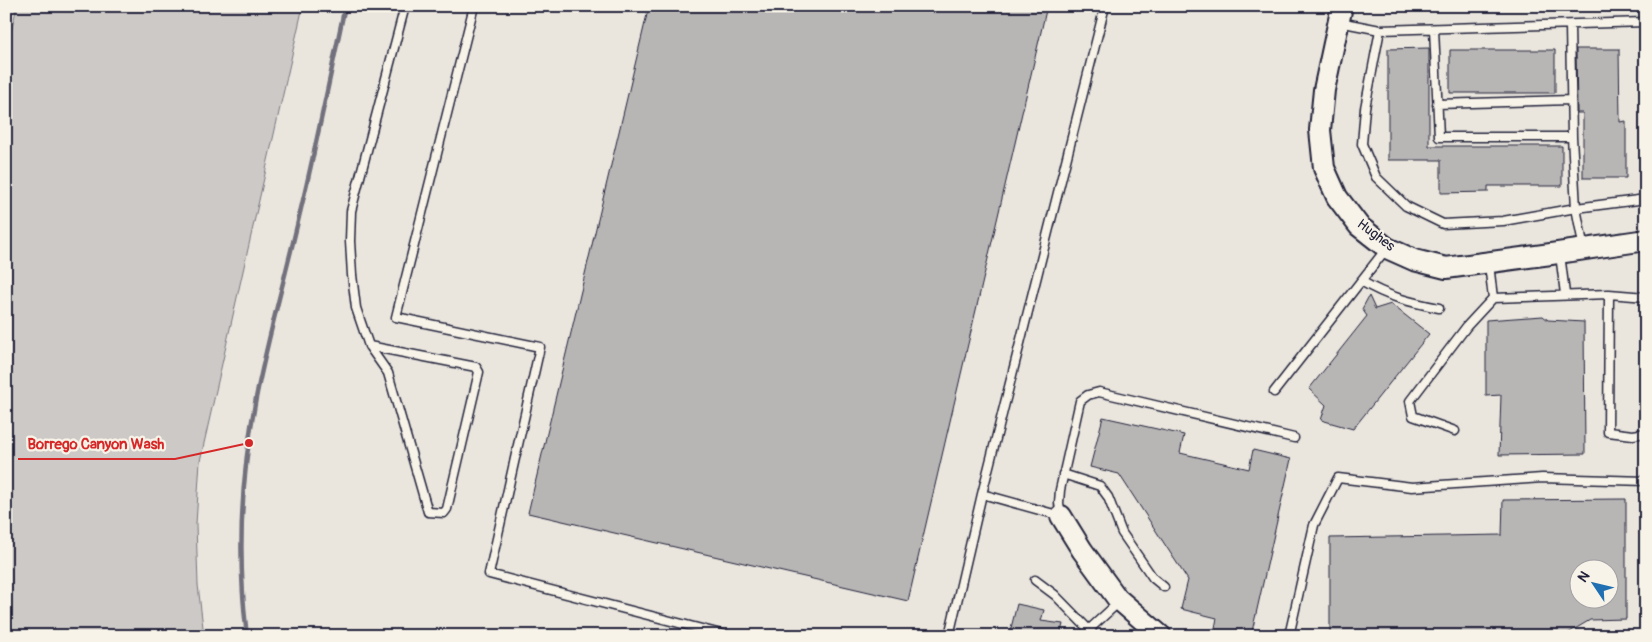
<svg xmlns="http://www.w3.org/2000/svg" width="1652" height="642" font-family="Pangolin,sans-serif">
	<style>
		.green { fill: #cdc9c6; stroke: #787680 }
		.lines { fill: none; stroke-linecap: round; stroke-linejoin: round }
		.stream { stroke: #716f7b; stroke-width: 4.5 }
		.building { fill: #b8b6b5; stroke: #22223b; fill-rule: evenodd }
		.service-casing { stroke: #22223b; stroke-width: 11 }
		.tertiary-casing { stroke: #22223b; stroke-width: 24 }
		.service { stroke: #f7f3e8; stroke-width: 8 }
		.tertiary { stroke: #f7f3e8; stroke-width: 20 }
		.labels { text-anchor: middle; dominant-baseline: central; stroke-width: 4.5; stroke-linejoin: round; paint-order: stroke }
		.street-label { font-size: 14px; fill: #22223b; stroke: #f7f3e8 }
		.leader { fill: none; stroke: #d62828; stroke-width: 2 }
		.callout-dot { fill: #d62828; stroke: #f7f3e8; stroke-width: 2 }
		.callout-label { font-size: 15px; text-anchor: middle; font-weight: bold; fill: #d62828; stroke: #f7f3e8; stroke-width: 4.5; stroke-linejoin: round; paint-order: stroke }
	</style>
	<rect width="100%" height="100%" fill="#eae6de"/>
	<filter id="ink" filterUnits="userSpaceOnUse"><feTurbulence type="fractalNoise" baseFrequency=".02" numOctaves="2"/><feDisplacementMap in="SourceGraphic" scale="10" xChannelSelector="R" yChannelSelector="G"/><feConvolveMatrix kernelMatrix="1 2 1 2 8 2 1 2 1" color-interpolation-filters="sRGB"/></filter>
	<g filter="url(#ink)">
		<path class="green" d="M17,6h286l-103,455 -4,63 2,61 6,51h-198v-582z"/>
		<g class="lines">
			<path class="stream" d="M247,636c-10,-79 -6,-160 9,-238 12,-61 29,-120 43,-181 17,-70 31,-140 46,-211"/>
		</g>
		<path class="building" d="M649,6h398l-139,595 -380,-88z
			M1429,48v98h133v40h-74v6l-47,1v-33h-53v-111z
			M1576,49h43l1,73 6,-1v57h-43v-65h-6z
			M1450,50h105v43h-105z
			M1369,296l6,13 16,-5 38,30 -76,95 -32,-9 5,-15 -17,-16 58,-73 -5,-7z
			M1543,316l5,4 36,2 1,132 -86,1 2,-60 -15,1v-76z
			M1103,417l81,18 -4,18 69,16 4,-19 38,9 -40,177h-24l-13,-3 3,-15 -36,-9 7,-29 -69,-106 -29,-7z
			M1626,499v120l-36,1 -27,16h-233v-98l172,-3 1,-35zM1580,570h30v30h-30z
			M1017,604l27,6 -3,11 22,3 -3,12h-51z"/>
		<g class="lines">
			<defs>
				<path id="service" d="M474,6l-78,311 144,30 -51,227 240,62
					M1105,6l-123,488 79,22 -2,-13 1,-13 20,-89 8,-6 11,-3 195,46
					M1339,22l41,8 266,-8
					M1434,29l5,108h133l-2,-112
					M1380,30l-15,78 -3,36 14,33 30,29 37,18 60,-3 73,-13 70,-9
					M1437,104l134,-4
					M1572,137l4,71 8,41
					M1560,254l5,40
					M1361,281c27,16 48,21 78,27
					M1609,294l-1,138 25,3 13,-2
					M1493,298l116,-4 37,3
					M369,346l107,21 3,5 -32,137 -3,4 -16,-1 -40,-139 -19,-27 -13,-38 -4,-33 -2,-34 1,-30 54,-205
					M1274,392l112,-143
					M1455,431l-42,-15 -3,-15 57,-75 26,-28 -4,-34
					M1063,474l37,12 8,11 14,36 31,45 11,9
					M1035,580l20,15 40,41
					M949,636l33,-142
					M1082,636l37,-34
					M1289,636l25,-111 24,-47 74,9 130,-9 104,3"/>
				<path id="tertiary" d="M1342,6l-18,84 -4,40 4,38 13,29 22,29 28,22 27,12 32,8 105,-14 95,-14
					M1061,516l21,34 35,48 44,38"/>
			</defs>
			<use href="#service" class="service-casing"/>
			<use href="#tertiary" class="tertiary-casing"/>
			<use href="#service" class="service"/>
			<use href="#tertiary" class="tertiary"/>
		</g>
	</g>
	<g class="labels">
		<g class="street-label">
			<text transform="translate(1376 235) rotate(37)">Hughes</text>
		</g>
	</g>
	<path class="leader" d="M249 443L175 459H18"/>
	<circle class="callout-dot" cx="249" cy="443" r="5"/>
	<g class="callout-label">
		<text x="96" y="449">Borrego Canyon Wash</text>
	</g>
	<rect width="1652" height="642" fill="none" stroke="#f7f3e8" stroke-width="25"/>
	<rect x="12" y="12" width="1627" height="617" fill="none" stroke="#22223b" stroke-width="2" filter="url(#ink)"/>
	<g transform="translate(1594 584) rotate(305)"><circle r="24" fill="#f7f3e8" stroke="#a29fa3"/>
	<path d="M0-4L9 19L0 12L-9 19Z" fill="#1f6fb2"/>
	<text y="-8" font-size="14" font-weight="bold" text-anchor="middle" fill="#22223b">N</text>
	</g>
</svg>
